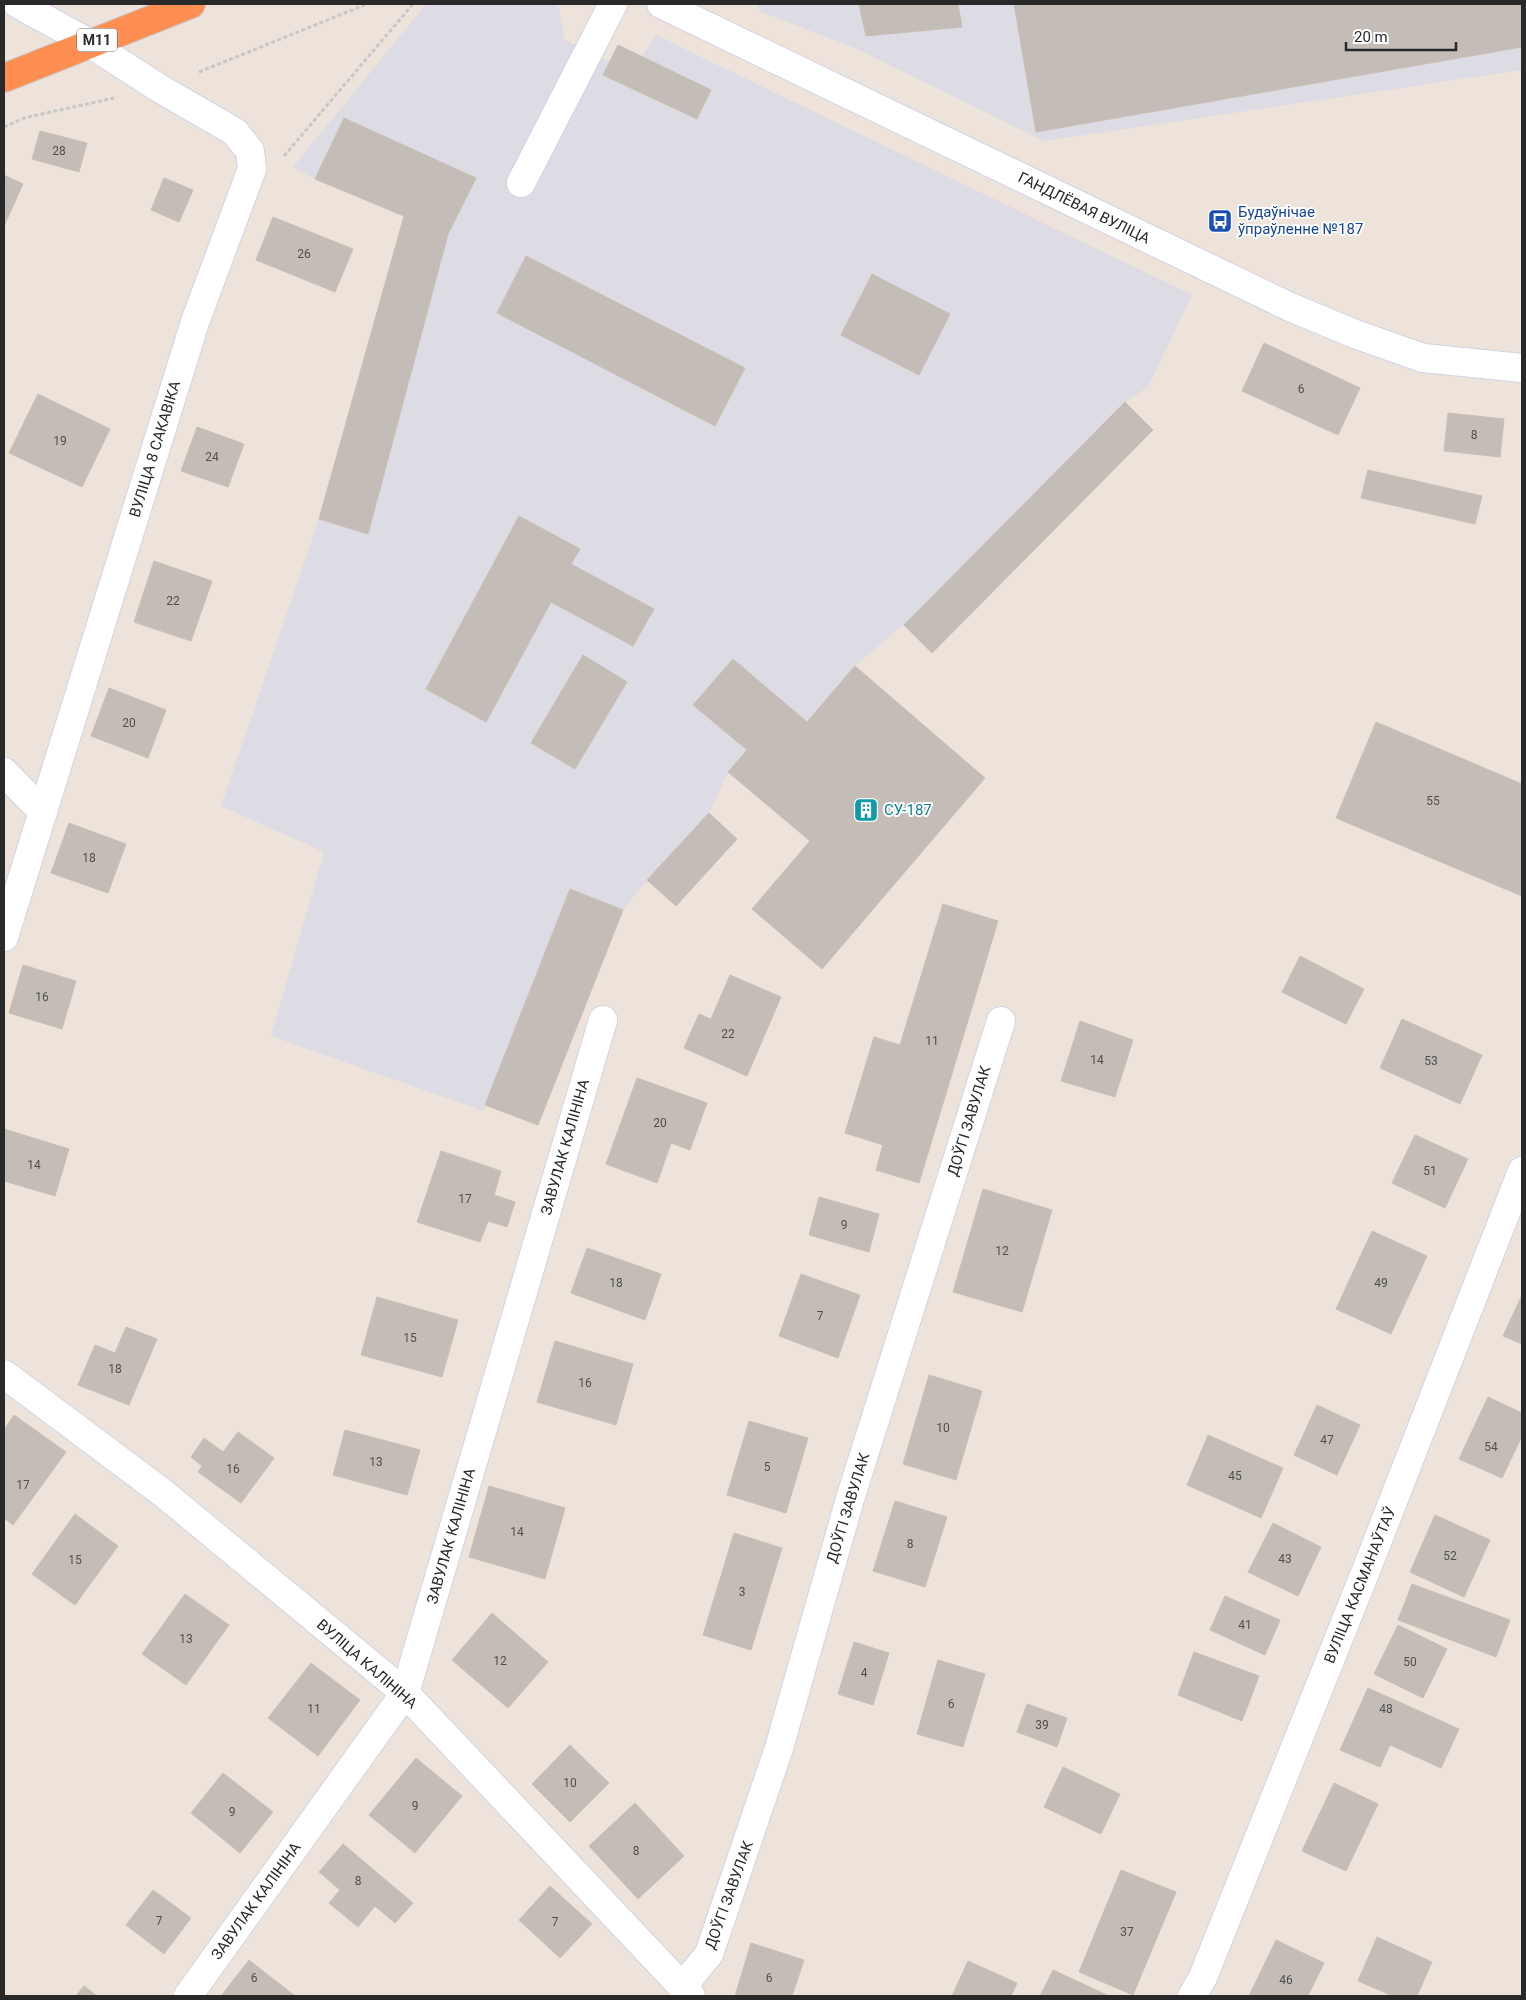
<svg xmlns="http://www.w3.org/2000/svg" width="1526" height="2000" font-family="Roboto,sans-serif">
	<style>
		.industrial { fill: #dddbe4 }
		.building { fill: #c4bdb7; stroke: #c8bfb4 }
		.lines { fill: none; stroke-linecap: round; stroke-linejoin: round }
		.minor-casing { stroke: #cfd5e4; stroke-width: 30 }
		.highway-casing { stroke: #c7c7c7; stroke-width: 30 }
		.path { stroke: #c7c7c7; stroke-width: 3; stroke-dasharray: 4 2.5; stroke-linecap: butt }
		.minor { stroke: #fff; stroke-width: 28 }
		.highway { stroke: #ff8e53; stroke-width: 28 }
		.labels { text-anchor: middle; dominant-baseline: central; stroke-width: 4; stroke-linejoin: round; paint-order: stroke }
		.number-label { font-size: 12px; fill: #504e4c }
		.shield { fill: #fff; stroke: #696969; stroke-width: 1 }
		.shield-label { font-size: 14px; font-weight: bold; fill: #292929 }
		.street-label { font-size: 15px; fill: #292929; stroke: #fff }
		.transit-label { font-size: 15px; fill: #164399; stroke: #fff; text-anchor: start }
		.culture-label { font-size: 15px; fill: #0d838f; stroke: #fff; text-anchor: start }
	</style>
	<rect width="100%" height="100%" fill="#ede3da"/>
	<path class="industrial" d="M426,4h132l7,36 44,21 9,-16 24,11 14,-21 536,260 -44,92 -23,15 28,28 -221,223 -29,-28 -48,41 -48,56 -113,-17 53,45 -19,22 -19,41 -62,67 -24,30 -85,215 -52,-20 -3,6 -212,-75 53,-184 -103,-46 98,-287 85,-302 -89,-38 -22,-12z
		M758,4h764v66l-478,71 -189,-93 -96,-37z"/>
	<path class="building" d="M859,4h99l4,23 -96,9z
		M1014,4h508v43l-486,85z
		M618,45l93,45 -14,29 -94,-44z
		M344,118l132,60 -28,56 -80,300 -49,-15 85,-303 -89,-37z
		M40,131l47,12 -8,29 -47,-13z
		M4,175l19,9 -19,42z
		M164,178l29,12 -14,32 -28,-12z
		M273,217l80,32 -18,43 -79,-32z
		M526,256l219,112 -30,58 -218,-113z
		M872,274l78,40 -31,61 -78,-40z
		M1264,343l96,45 -22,47 -96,-44z
		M38,394l72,35 -28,58 -73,-34z
		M1125,402l28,28 -221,223 -28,-28z
		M1448,413l56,6 -4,38 -56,-6z
		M197,427l47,17 -16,43 -47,-16z
		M1368,470l114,26 -7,28 -114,-26z
		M519,516l61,33 -9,15 83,45 -21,37 -82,-44 -65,120 -60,-33z
		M154,561l58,20 -21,60 -57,-19z
		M583,655l44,27 -52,87 -44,-26z
		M733,659l74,63 48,-56 130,112 -163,191 -70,-60 58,-68 -82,-69 19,-22 -54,-45z
		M109,688l57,22 -18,48 -57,-22z
		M1376,722l146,62v112l-186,-78z
		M709,813l28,26 -61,67 -29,-26z
		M69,823l57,21 -18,49 -57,-20z
		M570,889l53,21 -85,215 -53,-20z
		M943,904l55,17 -79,262 -43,-13 7,-25 -38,-12 29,-96 26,8z
		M1300,956l64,33 -18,35 -64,-32z
		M23,965l53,16 -14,48 -53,-16z
		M730,975l51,22 -34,79 -63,-28 15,-34 12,5z
		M1402,1019l80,36 -22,49 -80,-36z
		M1080,1021l53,19 -18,57 -54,-16z
		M637,1078l70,25 -17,47 -19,-7 -14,40 -51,-19z
		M4,1129l65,20 -14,47 -51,-15z
		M1415,1135l53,24 -23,49 -53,-25z
		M441,1151l60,20 -7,24 21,7 -8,25 -19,-6 -8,21 -63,-20z
		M983,1189l69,21 -30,102 -69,-20z
		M819,1197l60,17 -10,38 -60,-17z
		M1372,1231l55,25 -36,78 -55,-25z
		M587,1248l74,26 -16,46 -74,-27z
		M801,1274l59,21 -22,63 -59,-22z
		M1522,1295v49l-19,-8z
		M377,1297l81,23 -16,57 -81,-22z
		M126,1327l31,12 -28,66 -51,-20 17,-40 20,8z
		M555,1341l78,23 -17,61 -79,-23z
		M929,1375l53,16 -26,89 -53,-16z
		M1488,1397l34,16v23l-20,42 -43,-19z
		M1317,1405l43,20 -23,50 -43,-20z
		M14,1415l52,37 -53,73 -9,-7v-88z
		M749,1421l59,17 -22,75 -59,-18z
		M345,1430l75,20 -13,45 -74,-20z
		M238,1432l36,26 -33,45 -43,-31 4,-6 -11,-9 13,-19 19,14z
		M1208,1435l75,33 -22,50 -74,-33z
		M489,1486l76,22 -20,71 -76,-22z
		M895,1501l52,16 -22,70 -52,-16z
		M75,1514l43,32 -43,59 -43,-31z
		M1435,1515l55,25 -26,57 -54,-25z
		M1273,1523l48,24 -23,49 -50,-24z
		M734,1533l48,15 -31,102 -48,-15z
		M1412,1584l98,36 -14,37 -98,-37z
		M185,1594l44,31 -43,60 -44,-31z
		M1225,1596l55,24 -15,35 -55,-25z
		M492,1613l56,49 -40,46 -56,-48z
		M1398,1625l49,24 -24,49 -49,-24z
		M854,1642l35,11 -16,52 -35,-11z
		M1194,1652l65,24 -17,45 -64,-26z
		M938,1660l47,14 -22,73 -46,-13z
		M311,1663l49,37 -42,56 -50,-38z
		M1368,1688l91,41 -18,39 -51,-23 -10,22 -40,-17z
		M1027,1704l40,14 -10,29 -40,-15z
		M570,1745l39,38 -39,39 -38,-38z
		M416,1758l46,38 -47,57 -46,-38z
		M1063,1767l57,27 -19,40 -57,-27z
		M223,1773l50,39 -33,41 -49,-40z
		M1334,1783l44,21 -32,67 -44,-20z
		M635,1803l49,53 -46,43 -49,-53z
		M343,1844l70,59 -18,20 -20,-17 -17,21 -29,-24 11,-13 -21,-18z
		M1121,1870l55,22 -43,103 -54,-23z
		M550,1886l42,38 -32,34 -41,-38z
		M153,1890l38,28 -27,36 -38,-29z
		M1377,1937l55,25 -15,34h-24l-35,-15z
		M1276,1940l48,23 -16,33h-59z
		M751,1943l53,17 -12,36h-57z
		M249,1960l46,36h-74z
		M968,1961l49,22 -6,13h-59z
		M1053,1970l56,26h-69z
		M84,1986l13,10h-21z"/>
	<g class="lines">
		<defs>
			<path id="minor" d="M661,4l629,303 65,27 68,24 99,10
				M521,183l92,-179
				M4,772l39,40
				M4,937l191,-615 57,-153 -2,-18 -15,-19 -76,-44 -70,-45 -71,-39
				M4,1374l159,119 242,200 286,303
				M682,1987l27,-33 70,-206 71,-249 151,-478
				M188,1996l217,-303 198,-673
				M1192,1996l11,-19 164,-409 155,-397"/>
			<path id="highway" d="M4,78l187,-74"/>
		</defs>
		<use href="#minor" class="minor-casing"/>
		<use href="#highway" class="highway-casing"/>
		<path class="path" d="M199,72l168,-68
			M4,127l20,-9 90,-20
			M284,156l129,-152"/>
		<use href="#minor" class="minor"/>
		<use href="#highway" class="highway"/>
	</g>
	<defs>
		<symbol id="bus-square" viewBox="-11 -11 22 22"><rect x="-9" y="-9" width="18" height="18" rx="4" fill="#1a4fb4" stroke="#fff"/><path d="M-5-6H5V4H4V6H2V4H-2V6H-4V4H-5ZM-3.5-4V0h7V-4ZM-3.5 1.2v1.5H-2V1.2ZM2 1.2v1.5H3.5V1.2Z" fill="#fff"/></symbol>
		<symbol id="building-square" viewBox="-11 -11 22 22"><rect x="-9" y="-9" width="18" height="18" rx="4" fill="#0f9aa8" stroke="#fff"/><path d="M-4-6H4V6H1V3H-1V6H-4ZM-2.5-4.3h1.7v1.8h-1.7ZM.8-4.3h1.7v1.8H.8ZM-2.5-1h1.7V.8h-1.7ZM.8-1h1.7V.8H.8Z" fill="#fff"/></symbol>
	</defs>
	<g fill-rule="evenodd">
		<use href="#bus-square" x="1206" y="207" width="28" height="28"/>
		<use href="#building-square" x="852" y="796" width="28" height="28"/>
	</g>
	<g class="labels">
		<g class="number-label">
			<text x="59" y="151">28</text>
			<text x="304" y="254">26</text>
			<text x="1301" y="389">6</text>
			<text x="1474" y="435">8</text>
			<text x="60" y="441">19</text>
			<text x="212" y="457">24</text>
			<text x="173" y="601">22</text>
			<text x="129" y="723">20</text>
			<text x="1433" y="801">55</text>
			<text x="89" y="858">18</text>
			<text x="42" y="997">16</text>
			<text x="728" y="1034">22</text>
			<text x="932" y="1041">11</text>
			<text x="1097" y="1060">14</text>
			<text x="1431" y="1061">53</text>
			<text x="660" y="1123">20</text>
			<text x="34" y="1165">14</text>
			<text x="1430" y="1171">51</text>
			<text x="465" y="1199">17</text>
			<text x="844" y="1225">9</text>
			<text x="1002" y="1251">12</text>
			<text x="616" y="1283">18</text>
			<text x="1381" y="1283">49</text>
			<text x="820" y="1316">7</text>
			<text x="410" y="1338">15</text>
			<text x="115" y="1369">18</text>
			<text x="585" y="1383">16</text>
			<text x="943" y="1428">10</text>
			<text x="1327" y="1440">47</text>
			<text x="1491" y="1447">54</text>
			<text x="376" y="1462">13</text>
			<text x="767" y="1467">5</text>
			<text x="233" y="1469">16</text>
			<text x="1235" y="1476">45</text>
			<text x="23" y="1485">17</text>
			<text x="517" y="1532">14</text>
			<text x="910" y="1544">8</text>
			<text x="1450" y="1556">52</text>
			<text x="1285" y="1559">43</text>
			<text x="75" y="1560">15</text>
			<text x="742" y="1592">3</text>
			<text x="1245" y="1625">41</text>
			<text x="186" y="1639">13</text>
			<text x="500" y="1661">12</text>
			<text x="1410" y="1662">50</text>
			<text x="864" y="1673">4</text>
			<text x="951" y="1704">6</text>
			<text x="314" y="1709">11</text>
			<text x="1386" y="1709">48</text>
			<text x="1042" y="1725">39</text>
			<text x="570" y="1783">10</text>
			<text x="415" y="1806">9</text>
			<text x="232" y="1812">9</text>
			<text x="636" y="1851">8</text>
			<text x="358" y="1881">8</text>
			<text x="159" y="1921">7</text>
			<text x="555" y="1922">7</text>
			<text x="1127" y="1932">37</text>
			<text x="254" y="1978">6</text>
			<text x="769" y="1978">6</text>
			<text x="1286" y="1980">46</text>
		</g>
		<rect class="shield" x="77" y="28.5" width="40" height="23" rx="4"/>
		<g class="shield-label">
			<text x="97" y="40">М11</text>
		</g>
		<g class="street-label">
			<text transform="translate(1084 208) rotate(26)">ГАНДЛЁВАЯ ВУЛІЦА</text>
			<text transform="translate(155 449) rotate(-73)">ВУЛІЦА 8 САКАВІКА</text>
			<text transform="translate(969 1121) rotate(-73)">ДОЎГІ ЗАВУЛАК</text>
			<text transform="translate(565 1147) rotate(-74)">ЗАВУЛАК КАЛІНІНА</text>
			<text transform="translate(848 1508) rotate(-73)">ДОЎГІ ЗАВУЛАК</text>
			<text transform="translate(451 1536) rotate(-74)">ЗАВУЛАК КАЛІНІНА</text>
			<text transform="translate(1360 1585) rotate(-68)">ВУЛІЦА КАСМАНАЎТАЎ</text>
			<text transform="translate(367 1664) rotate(41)">ВУЛІЦА КАЛІНІНА</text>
			<text transform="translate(729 1895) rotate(-70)">ДОЎГІ ЗАВУЛАК</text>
			<text transform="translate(256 1901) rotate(-54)">ЗАВУЛАК КАЛІНІНА</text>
		</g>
		<g class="transit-label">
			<text x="1238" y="212">Будаўнічае<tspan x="1238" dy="17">ўпраўленне №187</tspan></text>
		</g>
		<g class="culture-label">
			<text x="884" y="810">СУ-187</text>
		</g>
	</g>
	<rect width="1526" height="2000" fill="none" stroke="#292929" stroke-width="10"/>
	<path d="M1346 42v8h110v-8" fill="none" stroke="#292929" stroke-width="2.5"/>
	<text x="1354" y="42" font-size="15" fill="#292929" stroke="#ffffff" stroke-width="4" paint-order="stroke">20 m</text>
</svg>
